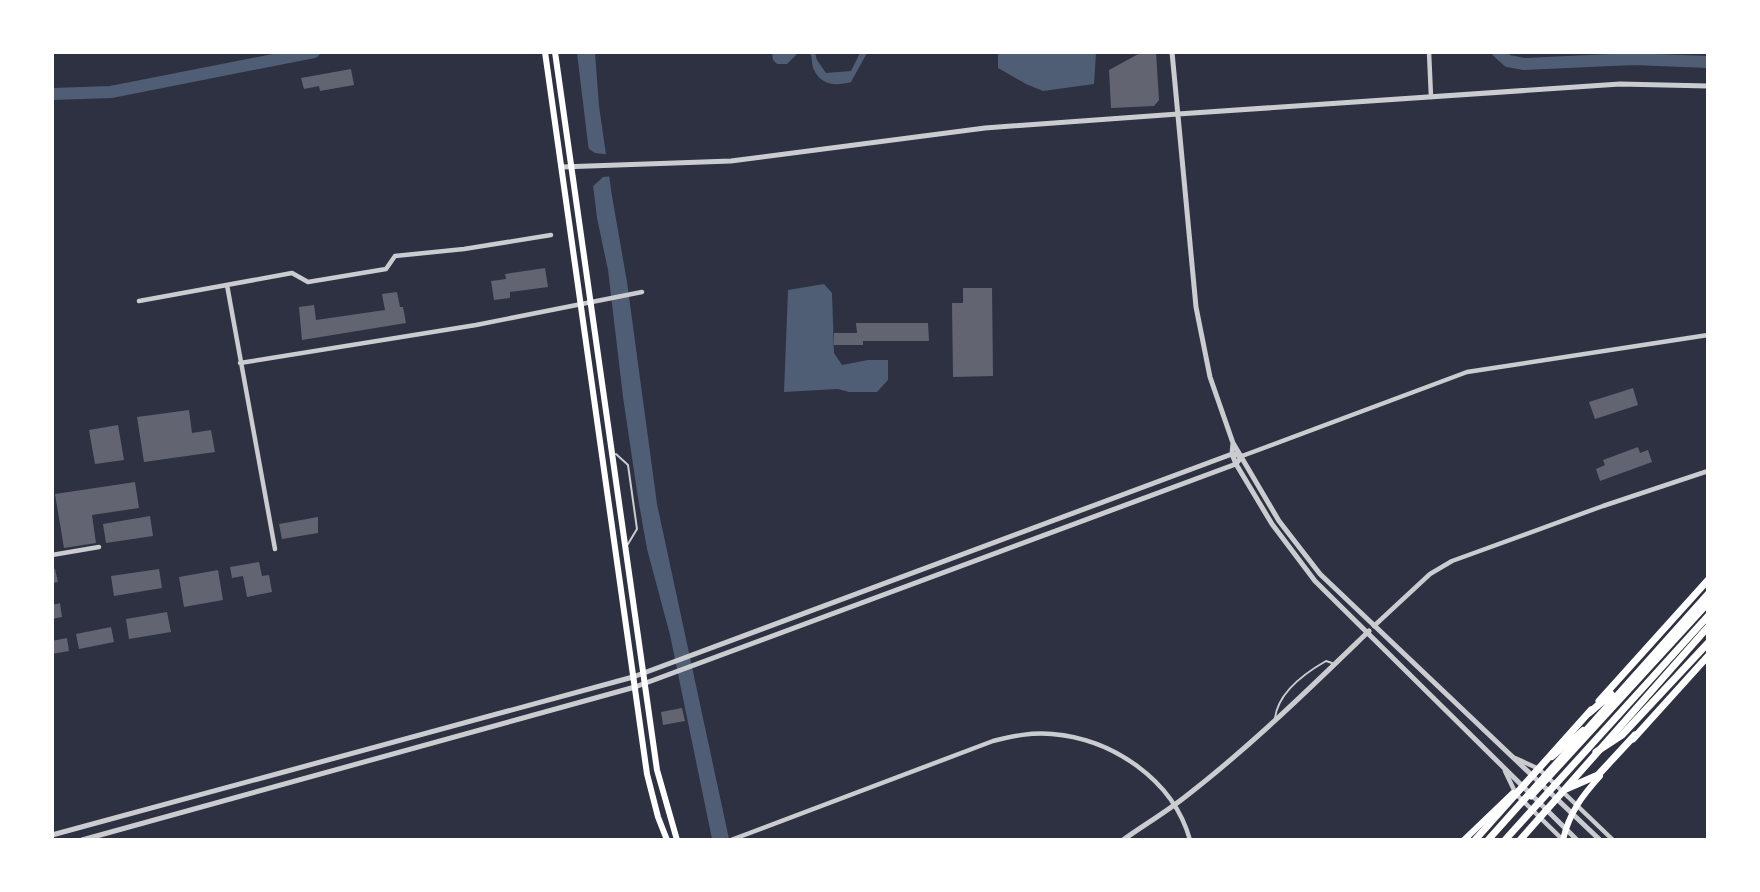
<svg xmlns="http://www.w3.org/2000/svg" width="1760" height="892" font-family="Cabin,sans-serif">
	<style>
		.water { fill: #4f5d75 }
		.pier { fill: #2d3142 }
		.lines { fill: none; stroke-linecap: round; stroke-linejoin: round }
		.river { stroke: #4f5d75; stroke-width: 12 }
		.building { fill: #626471 }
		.service { stroke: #caccd0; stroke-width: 2 }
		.minor { stroke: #caccd0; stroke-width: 4.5 }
		.tertiary { stroke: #caccd0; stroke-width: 5 }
		.secondary { stroke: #fff; stroke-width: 6 }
		.primary { stroke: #fff; stroke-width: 7 }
		.trunk { stroke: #fff; stroke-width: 7 }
	</style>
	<rect width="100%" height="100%" fill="#2d3142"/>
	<path class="water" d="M577,53h18l4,53 13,90 15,86 30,222 72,335h-17l-42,-204 -23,-86 -9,-51 -15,-101 -15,-127 -11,-52z
		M772,53v-1l26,1 -11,11h-10l-4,-4z
		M810,53h5l2,7 9,13 25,-2 9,-18h7l-16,29c-15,4 -29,4 -37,-12 -3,-6 -1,-11 -4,-17z
		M998,53h98l-2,31 -51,7 -17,-7 -28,-16z
		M824,284l8,9 2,60 8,12 26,-5h20v20l-11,12h-28l-11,-3 -54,3 4,-102z"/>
	<path class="pier" d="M585,141l4,8 6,4 16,2 2,21 -10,1 -13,12z"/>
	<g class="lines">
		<path class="river" d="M1498,52l10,9 16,3 109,-5 75,3
			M52,94l59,-2 203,-40"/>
	</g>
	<path class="building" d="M1142,52h14l3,48 -5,6 -43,2 -2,-38z
		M351,69l3,16 -34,6 -1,-5 -15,3 -3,-11z
		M545,268l3,19 -38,5v6l-16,2 -3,-19 15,-2 -1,-5z
		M963,288h29l1,88 -40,1 -1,-74h11z
		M397,292l3,15h3l3,16 -104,17 -3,-33 15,-2 2,15 69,-10 -3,-16z
		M856,323h72l1,18h-66v4h-29v-12h23z
		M1633,388l5,17 -43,14 -6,-17z
		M189,410l3,23 19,-3 4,22 -71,10 -7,-45z
		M118,425l6,35 -29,4 -6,-34z
		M1638,447l2,6 8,-3 4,12 -52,19 -4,-12 9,-4 -2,-5z
		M135,482l4,26 -47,7 4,28 -32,5 -9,-54z
		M150,516l3,20 -47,7 -3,-19z
		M318,517v16l-36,6 -3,-15z
		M259,562l3,14 7,-1 3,17 -25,5 -4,-21 -11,2 -2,-11z
		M52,569h3l3,13 -6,1z
		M159,569l3,19 -48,8 -3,-20z
		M218,570l5,30 -39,7 -5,-30z
		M60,603l2,14 -10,2v-14z
		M167,612l4,20 -42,7 -3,-20z
		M111,627l3,15 -35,7 -3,-15z
		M67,638l2,13 -17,3v-13z
		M682,708l3,13 -22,4 -2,-13z"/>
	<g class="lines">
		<path class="service" d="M616,454l12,11 9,64 -9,15
			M1275,718c3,-25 30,-45 51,-57l6,2"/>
		<path class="minor" d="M1429,52l2,45
			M227,285l48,264
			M139,301l153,-28 16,9 78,-13 9,-13 69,-7 87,-14
			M240,363l236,-38 166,-33
			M1242,456l225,-84 241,-37
			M52,555l47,-8
			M1374,626l56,-52 22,-13 151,-55 105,-35
			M1515,758l24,11 74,71
			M1505,771l11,23 47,46
			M731,840l262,-99c20,-5 39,-9 59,-7 60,5 121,45 138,106"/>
		<path class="tertiary" d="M1172,52l24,255 14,70 23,66 46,78 41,53 280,266
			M561,167l170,-6 254,-33 193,-14 442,-30 88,2
			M1233,443l-1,11 4,10 36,60 43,57 262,259
			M52,835l581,-158 599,-223 10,2
			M82,840l553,-153 601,-223 6,-8
			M1123,840c21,-15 43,-28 62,-43 66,-51 125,-109 184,-166"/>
		<path class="secondary" d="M545,52l102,722 11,43 9,23
			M555,52l102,718 20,70
			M1552,757l31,-27
			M1464,840l49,-47
			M1563,840c6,-27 19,-44 37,-64"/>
		<path class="primary" d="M1599,701l109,-121
			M1566,789l32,-14 37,-40
			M1531,796l177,-193
			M1475,840l116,-130
			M1520,840l188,-213"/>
		<path class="trunk" d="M1589,713l22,-19
			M1633,739l75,-83
			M1596,752l26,-17 86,-92
			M1488,840l220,-246
			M1505,840l203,-224"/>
	</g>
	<rect width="1760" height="892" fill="none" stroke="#ffffff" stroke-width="108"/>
</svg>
